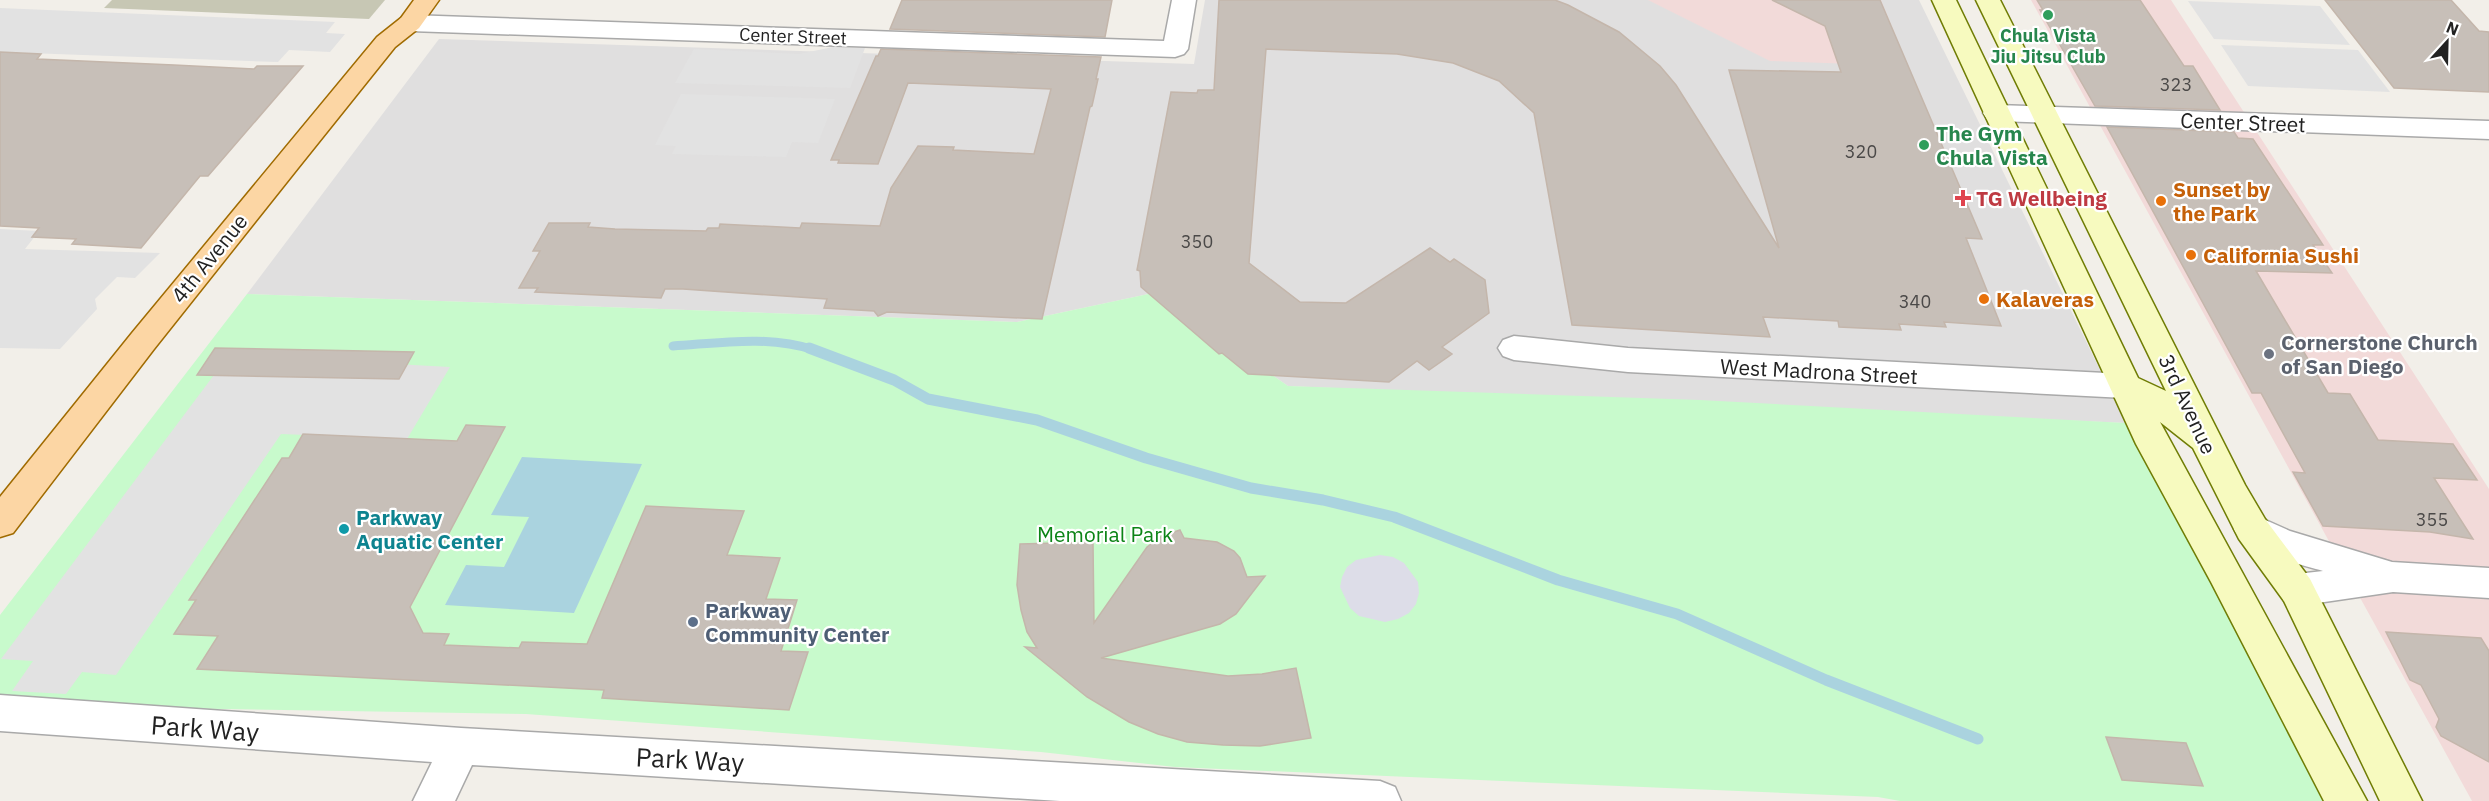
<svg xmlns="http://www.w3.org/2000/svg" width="2489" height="801" font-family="'IBM Plex Sans',sans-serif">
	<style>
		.residential { fill: #e0dfdf }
		.commercial { fill: #f2dad9 }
		.construction { fill: #c7c7b4 }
		.park { fill: #c8facc }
		.parking { fill: #e2e2e2 }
		.plaza { fill: #dddde8 }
		.water { fill: #aad3df }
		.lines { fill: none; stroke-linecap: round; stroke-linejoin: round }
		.stream-far1 { stroke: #aad3df; stroke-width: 9 }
		.stream { stroke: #aad3df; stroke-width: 11 }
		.building { fill: #c7bfb8; stroke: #c4b6ab; stroke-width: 1.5 }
		.minor-casing { stroke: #a9a9a9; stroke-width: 3 }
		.tertiary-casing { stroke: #a9a9a9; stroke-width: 3 }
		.secondary-casing { stroke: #707d05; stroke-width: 3 }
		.primary-casing { stroke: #a06b00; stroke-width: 3 }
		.minor { fill: #fff; fill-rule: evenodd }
		.tertiary { fill: #fff; fill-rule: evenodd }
		.secondary { fill: #f7fabf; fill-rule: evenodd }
		.primary { fill: #fcd6a4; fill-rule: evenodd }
		.leisure-dot { fill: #2e9e5b; stroke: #fff; stroke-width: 2 }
		.health-dot { fill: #e0444e; stroke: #fff; stroke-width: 2 }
		.food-dot { fill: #e8710a; stroke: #fff; stroke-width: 2 }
		.worship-dot { fill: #6b7280; stroke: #fff; stroke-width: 2 }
		.culture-dot { fill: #0f9aa8; stroke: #fff; stroke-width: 2 }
		.service-dot { fill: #5c6f8a; stroke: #fff; stroke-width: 2 }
		.labels { text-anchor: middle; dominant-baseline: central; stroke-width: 4.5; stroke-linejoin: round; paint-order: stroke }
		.far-leisure-label { font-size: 18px; font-weight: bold; fill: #27864d; stroke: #fff }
		.far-street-label { font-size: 18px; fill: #222; stroke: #fff }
		.number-label { font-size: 18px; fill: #4b4948 }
		.street-label { font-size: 21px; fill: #222; stroke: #fff }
		.leisure-label { font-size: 21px; font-weight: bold; fill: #27864d; stroke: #fff; text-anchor: start }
		.food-label { font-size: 21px; font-weight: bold; fill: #c56008; stroke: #fff; text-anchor: start }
		.health-label { font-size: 21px; font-weight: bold; fill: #be3a42; stroke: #fff; text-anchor: start }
		.worship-label { font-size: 21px; font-weight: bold; fill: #5b616d; stroke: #fff; text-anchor: start }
		.culture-label { font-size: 21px; font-weight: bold; fill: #0d838f; stroke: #fff; text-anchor: start }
		.park-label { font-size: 21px; fill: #0c8416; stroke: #fff }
		.service-label { font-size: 21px; font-weight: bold; fill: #4e5e75; stroke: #fff; text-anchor: start }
		.near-street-label { font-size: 26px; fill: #222; stroke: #fff }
	</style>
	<rect width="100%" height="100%" fill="#f2efe9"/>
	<path class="residential" d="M1205,0h714l207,423 -838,-37 -135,-93 -136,29 -770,-28 192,-255 755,25z"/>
	<path class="commercial" d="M1648,0h233l27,66 -138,-5z
		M2031,0h140l318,489v312h-17z"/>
	<path class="construction" d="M112,0h273l-16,19 -265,-11z"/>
	<path class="park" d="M1153,293l135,93 412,14 426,23 177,328 24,50h-427l-22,-4 -703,-30 -134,-15 -515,-38 -368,-6 -158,-10v-83l247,-321 770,28z"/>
	<path class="parking" d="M2188,1l132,5 30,39 -136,-6z
		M0,8l335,14 -9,11 19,1 -15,18 -41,-2 -11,12 -278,-10z
		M2221,45l137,5 32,42 -142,-6z
		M833,47l32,1 -15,40 -175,-5 19,-34 105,5z
		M681,94l154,5 -17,44 -26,-1 -6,15 -114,-3 4,-8 -21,-1z
		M0,229l39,2 -14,18 135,4 -25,25 -18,-1 -22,22 2,10 -37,40 -60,-1z
		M229,355l221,12 -43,72 -126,-5 -165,241 -34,-3 -16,22 -54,-3 21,-30 -32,-2z"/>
	<path class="plaza" d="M1380,555l13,2 11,6 14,19 1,11 -3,11 -7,9 -11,6 -13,3 -26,-6 -9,-8 -10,-21 2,-10 5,-10 9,-7z"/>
	<path class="water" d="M522,457l120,7 -68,149 -129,-8 21,-40 38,2 25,-50 -38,-2z"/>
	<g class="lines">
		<path class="stream-far1" d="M673,346c47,-3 95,-11 141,4"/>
		<path class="stream" d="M809,348l85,32 34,19 109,21 109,38 105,30 72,12 71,17 164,63 119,34 149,66 152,59"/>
	</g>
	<path class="building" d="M902,0h210l-7,37 -215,-8z
		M1219,0h336l13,5 51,27 41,34 16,19 103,163 -50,-178 112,2 -16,-46 -53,-26h108l102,239 -16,-1 35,88 -57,-4 2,5 -47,-3 2,6 -62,-3 -1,-6 -75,-4 7,20 -198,-12 -38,-212 -35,-32 -46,-18 -56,-9 -131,-5 -17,214 51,39 46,1 84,-55 20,14 4,-3 31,21 4,33 -47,34 10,7 -23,16 -12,-9 -28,21 -141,-8 -26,-21 -3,1 -78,-67 -1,-16 -3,-1 34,-178 26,1 1,-3h16z
		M2037,0h103l44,66h9l27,44 -125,-4 -55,-96h3z
		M2325,0h126l28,31 10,1v60l-95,-4z
		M881,49l220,8 -5,22h2l-6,27 -2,1 -48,212 -155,-7 -9,4 -4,-5 -50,-3 3,-9 -144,-10h-18l-4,9 -126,-6 3,-4h-19l21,-37h-7l16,-28h41l-2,4 27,2 91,2 2,-3h11l1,-4 80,4 2,-5 78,3 11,-38 27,-42 36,1 -1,3 81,4 17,-65 -143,-6 -30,81 -40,-1 1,-3h-8l45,-104h2z
		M0,52l41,2 -4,5 137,6 80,4 3,-3h46l-95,110h-8l-59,72 -69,-4 4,-5 -44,-2 7,-9 -39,-2z
		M2107,127l127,5 4,6 15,1 70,106h-10l19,28 -76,-2 72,122 22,1 28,46 75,4 24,36 -43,-2 39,61 -43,-7 -107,-6 -30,-54 12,1 -44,-80h-9z
		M215,348l199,4 -15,27 -202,-4z
		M466,425l39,2 -95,180 13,26 26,1 -5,11 75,3 3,-6 65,2 59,-138 98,5 -17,44 53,3 -14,41 31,1 -16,51 27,1 -19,58 -187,-12 2,-8 -407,-21 21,-33 -44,-2 22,-34h-7l93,-142h7l14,-24 154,7z
		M1180,530l4,8 33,4 17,9 6,7 7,19 18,-1 -29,38 -16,10 -119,34 127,18 34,-2 34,-6 15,70 -51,8 -37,-1 -36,-3 -29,-8 -29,-12 -42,-25 -62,-50 12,1 -10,-16 -6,-22 -4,-25 3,-41 73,-2 1,81 53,-76 15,-11z
		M2386,632l95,6 8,13v111l-48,-26 -5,-9 3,-8 -18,-34 -11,-5z
		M2106,737l80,6 17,43 -81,-6z"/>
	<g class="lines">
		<defs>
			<path id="minor" d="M1997,105l492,16v18l-492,-18 -10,-2 -4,-6 4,-6z
				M1514,336l114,12 497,26 12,3 4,9 -4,9 -12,3 -497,-26 -114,-12 -11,-4 -5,-8 5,-8z
				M2252,514l38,17 102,31 97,6v30l-96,-6 -96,14 -13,-5 -5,-11 5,-11 13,-5 26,-3c-26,-8 -76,-17 -89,-42l5,-10z"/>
			<path id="tertiary" d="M1172,0h24l-8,49 -4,5 -9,3 -765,-26 -9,-3 -4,-5 4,-5 9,-3 754,26z
				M0,695l461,33 919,53 15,6 6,14h-341l-588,-36 -17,36h-42l19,-39 -432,-31z"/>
			<path id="secondary" d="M1932,0h24l182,378 28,13 -190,-391h24l245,485 20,34 45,60 112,222h-42l-96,-200 -45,-62 -46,-91 -33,-26 207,379h-43l-113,-219 -75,-138z"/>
			<path id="primary" d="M414,0h25l-20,28 -24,19 -97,121 -144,181 -141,184 -13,4v-40l132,-164 245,-296 24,-19z"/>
		</defs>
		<use href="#minor" class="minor-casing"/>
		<use href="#tertiary" class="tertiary-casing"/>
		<use href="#secondary" class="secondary-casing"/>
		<use href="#primary" class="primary-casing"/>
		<use href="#minor" class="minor"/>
		<use href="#tertiary" class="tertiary"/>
		<use href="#secondary" class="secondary"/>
		<use href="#primary" class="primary"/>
	</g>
	<g class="leisure-dot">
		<circle cx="2048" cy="15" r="6"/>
		<circle cx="1924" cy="145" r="6"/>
	</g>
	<path class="health-dot" d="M1960 189h6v6h6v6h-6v6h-6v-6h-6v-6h6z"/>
	<g class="food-dot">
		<circle cx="2161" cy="201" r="6"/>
		<circle cx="2191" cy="255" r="6"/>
		<circle cx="1984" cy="299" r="6"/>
	</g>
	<circle class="worship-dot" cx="2269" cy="354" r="6"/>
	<circle class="culture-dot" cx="344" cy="529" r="6"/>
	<circle class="service-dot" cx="693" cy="622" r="6"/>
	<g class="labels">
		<g class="far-leisure-label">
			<text x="2048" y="35">Chula Vista<tspan x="2048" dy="21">Jiu Jitsu Club</tspan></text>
		</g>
		<g class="far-street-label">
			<text transform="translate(793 36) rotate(2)">Center Street</text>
		</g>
		<g class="number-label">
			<text x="2176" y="84">323</text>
			<text x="1861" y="151">320</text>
			<text x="1197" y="241">350</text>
			<text x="1915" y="301">340</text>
			<text x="2432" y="519">355</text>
		</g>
		<g class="street-label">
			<text transform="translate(2243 122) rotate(2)">Center Street</text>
			<text transform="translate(209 258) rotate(-51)">4th Avenue</text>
			<text transform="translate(1819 371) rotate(3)">West Madrona Street</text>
			<text transform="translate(2188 404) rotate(65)">3rd Avenue</text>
		</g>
		<g class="leisure-label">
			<text x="1936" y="133">The Gym<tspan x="1936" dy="24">Chula Vista</tspan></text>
		</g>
		<g class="food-label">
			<text x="2173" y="189">Sunset by<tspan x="2173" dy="24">the Park</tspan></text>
			<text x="2203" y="255">California Sushi</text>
			<text x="1996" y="299">Kalaveras</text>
		</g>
		<g class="health-label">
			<text x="1976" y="198">TG Wellbeing</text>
		</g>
		<g class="worship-label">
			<text x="2281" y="342">Cornerstone Church<tspan x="2281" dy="24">of San Diego</tspan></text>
		</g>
		<g class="culture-label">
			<text x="356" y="517">Parkway<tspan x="356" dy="24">Aquatic Center</tspan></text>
		</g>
		<g class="park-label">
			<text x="1105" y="534">Memorial Park</text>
		</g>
		<g class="service-label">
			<text x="705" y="610">Parkway<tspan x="705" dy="24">Community Center</tspan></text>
		</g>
		<g class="near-street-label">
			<text transform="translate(205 728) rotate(4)">Park Way</text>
			<text transform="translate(690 759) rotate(3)">Park Way</text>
		</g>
	</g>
	<g transform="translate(2447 42) rotate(22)" stroke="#ffffff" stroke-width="4.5" paint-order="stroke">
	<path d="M0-4.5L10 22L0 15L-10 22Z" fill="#222222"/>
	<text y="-9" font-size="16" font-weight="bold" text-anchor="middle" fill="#222222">N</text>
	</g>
</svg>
